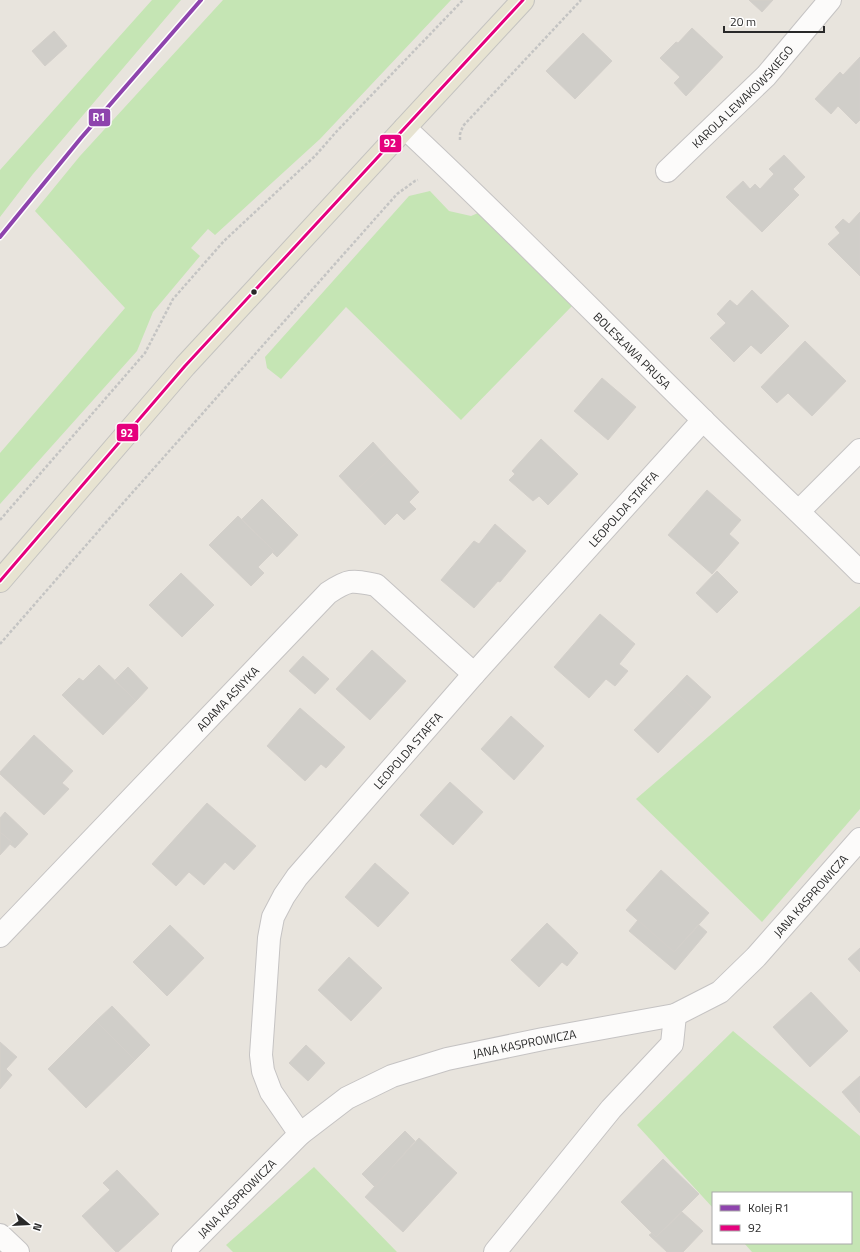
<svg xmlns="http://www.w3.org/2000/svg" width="860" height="1252" font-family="'Titillium Web',sans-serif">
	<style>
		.green { fill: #c5e5b4 }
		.building { fill: #d0cec9; stroke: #d3cfca }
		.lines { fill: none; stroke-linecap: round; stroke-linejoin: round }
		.minor-casing { stroke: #c5c3c3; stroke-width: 24 }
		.major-casing { stroke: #c4c3c0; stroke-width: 24 }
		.path { stroke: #c4c4c3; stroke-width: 2.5; stroke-dasharray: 3 2; stroke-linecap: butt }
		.minor { stroke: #fcfbfa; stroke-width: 22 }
		.major { stroke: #e7e3d1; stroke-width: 22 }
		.bus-1-casing { stroke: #fff; stroke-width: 6 }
		.bus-1 { stroke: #e5007d; stroke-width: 3 }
		.rail-1-casing { stroke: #fff; stroke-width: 7 }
		.rail-1 { stroke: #8e44ad; stroke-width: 4 }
		.bus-dot { fill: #292929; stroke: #fff; stroke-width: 1.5 }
		.labels { text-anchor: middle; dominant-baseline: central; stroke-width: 3; stroke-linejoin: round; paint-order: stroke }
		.street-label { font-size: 12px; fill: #292929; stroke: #fff }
		.line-badge { stroke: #fff; stroke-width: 1.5 }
		.badge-label { font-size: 11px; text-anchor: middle; font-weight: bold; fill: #fff }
	</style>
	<rect width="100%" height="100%" fill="#e8e4dd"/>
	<path class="green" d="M152,0h29l-148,174 -33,43v-47z
		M223,0h228l-131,139 -105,96 -7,-6 -17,19 9,8 -47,56 -16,39 -137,153v-51l125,-145 -90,-97 45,-55z
		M430,191l19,20 22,5 7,-3 94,93 -111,114 -115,-113 -65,72 -14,-11 -2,-11 144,-161z
		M860,606v203l-98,113 -126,-123z
		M733,1031l127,105v116h-108l-8,-9h107v-50h-138v15l-76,-83z
		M314,1167l83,85h-164l-7,-7z"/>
	<path class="building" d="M749,0h24l-11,12z
		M692,28l31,29 -37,39 -12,-13 6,-6 -20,-19 16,-16 2,1z
		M54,31l13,15 -22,20 -13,-15z
		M583,33l29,28 -37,38 -29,-28z
		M860,57v63l-4,4 -18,-18 -7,8 -16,-15 25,-27 3,3z
		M784,155l21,22 -12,12 6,6 -37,37 -36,-35 17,-16 7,8 5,-5 5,5 14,-15 -5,-5z
		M860,212v64l-32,-32 12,-11 -5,-6 8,-8 6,5z
		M752,290l37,36 -28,28 -10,-9 -17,17 -24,-24 16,-15 -9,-9 13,-14 7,6z
		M805,341l41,40 -34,35 -24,-23 -11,10 -16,-16z
		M602,378l34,29 -28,33 -34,-29z
		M541,439l37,35 -30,31 -9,-9 -6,5 -24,-21 6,-6 -3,-3z
		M373,442l16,18 -35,32 -15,-16z
		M389,460l30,32 -10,10 7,7 -12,11 -7,-7 -12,12 -31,-33z
		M707,490l34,30 -12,14 10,9 -27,31 -44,-39z
		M262,499l36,36 -21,22 -5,-5 2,-1 -32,-32z
		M238,516l36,35 -16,16 6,6 -13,13 -42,-41z
		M495,524l31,27 -26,31 -2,-1 -24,27 -33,-28 33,-39 5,3z
		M717,571l21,21 -21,21 -21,-20z
		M181,573l33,32 -32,32 -33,-32z
		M600,614l35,30 -16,20 9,7 -13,15 -9,-7 -17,19 -35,-31z
		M372,650l34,31 -36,39 -34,-31z
		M303,656l26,23 -14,15 -26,-23z
		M99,665l37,36 -33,34 -41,-40 17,-17 4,3z
		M128,667l20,21 -12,13 -21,-21z
		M687,675l24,22 -14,15 -24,-22z
		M673,690l24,22 -39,41 -24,-23z
		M300,708l45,39 -19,21 -5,-4 -16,17 -38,-35z
		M511,716l33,30 -30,34 -33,-31z
		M34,735l39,36 -11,12 7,6 -25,26 -44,-41v-2z
		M450,782l33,30 -30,33 -33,-30z
		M207,803l49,43 -22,24 -9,-8 -21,23 -15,-13 -13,14 -24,-22z
		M5,812l23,22 -13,14 -5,-4 2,-2 -12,-10v-14z
		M0,832l12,10 -12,13z
		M375,863l34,30 -31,34 -33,-30z
		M661,870l48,43 -35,39 -48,-42z
		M638,920l36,32 25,-27 8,7 -32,38 -46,-39z
		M547,923l31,30 -11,13 -5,-4 -23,25 -28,-27z
		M170,925l34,33 -37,38 -34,-34z
		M860,948v24l-12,-13z
		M349,957l33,31 -31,33 -33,-31z
		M811,992l37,39 -38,36 -37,-40z
		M112,1006l38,39 -15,15 -39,-39z
		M96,1021l39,39 -49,48 -38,-39z
		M0,1042l17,15 -11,12 6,6 -12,14z
		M306,1045l19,18 -17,18 -19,-18z
		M860,1076v37l-18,-21z
		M405,1131l10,10 -40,46 -13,-13z
		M419,1138l38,35 -54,59 -38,-35z
		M663,1159l36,35 -43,43 -35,-35z
		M117,1170l42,44 -41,38h-2l-34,-36 28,-26 -7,-7z
		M682,1212l21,19 -20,21h-16l-18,-17 3,-2 4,4z"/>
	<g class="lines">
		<defs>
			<g id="minor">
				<path id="s1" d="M405,128c101,94 198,194 297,291 52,51 106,101 158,153"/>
				<path id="s2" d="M667,171l99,-95 64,-76"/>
				<path d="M799,511l61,-61"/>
				<path id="s3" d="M0,936l328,-343c21,-14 24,-13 48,-8l98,89"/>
				<path id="s4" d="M300,1134l-29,-42 -8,-21 -2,-16 8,-117 4,-21 11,-21 13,-19 177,-203 229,-254"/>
				<path d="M0,1235l18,17"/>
				<path id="s5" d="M183,1252l117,-118 47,-36 45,-22 55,-17 96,-20 132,-24 45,-23 36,-35 104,-118"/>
				<path d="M495,1252l116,-143 61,-65 3,-29"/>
			</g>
			<path id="major" d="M0,581l185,-215 338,-366"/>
		</defs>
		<use href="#minor" class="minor-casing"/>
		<use href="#major" class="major-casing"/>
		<path class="path" d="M460,140v-6l3,-8 118,-126
			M0,520l145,-167 28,-54 51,-58 91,-85 22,-25 126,-131
			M0,644l109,-125 288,-325 18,-13 3,-1"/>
		<use href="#minor" class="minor"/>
		<use href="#major" class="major"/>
		<defs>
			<path id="bus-1" d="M0,581l185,-215 338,-366"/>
		</defs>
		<use href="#bus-1" class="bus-1-casing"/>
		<use href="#bus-1" class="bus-1"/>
		<defs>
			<path id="rail-1" d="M0,237l81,-99 120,-138"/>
		</defs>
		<use href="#rail-1" class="rail-1-casing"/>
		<use href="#rail-1" class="rail-1"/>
	</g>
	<circle class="bus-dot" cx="254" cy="292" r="3.5"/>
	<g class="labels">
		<g class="street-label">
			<text stroke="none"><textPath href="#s2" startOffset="106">KAROLA LEWAKOWSKIEGO</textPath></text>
			<text stroke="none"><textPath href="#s1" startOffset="318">BOLESŁAWA PRUSA</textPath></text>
			<text stroke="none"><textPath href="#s4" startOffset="767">LEOPOLDA STAFFA</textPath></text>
			<text stroke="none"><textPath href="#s3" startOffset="329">ADAMA ASNYKA</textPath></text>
			<text stroke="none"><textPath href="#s4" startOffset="443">LEOPOLDA STAFFA</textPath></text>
			<text stroke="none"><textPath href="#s5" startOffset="748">JANA KASPROWICZA</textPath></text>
			<text stroke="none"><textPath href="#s5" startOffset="412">JANA KASPROWICZA</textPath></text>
			<text stroke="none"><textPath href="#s5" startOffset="76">JANA KASPROWICZA</textPath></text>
		</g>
	</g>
	<g class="line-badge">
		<rect x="88" y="108" width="23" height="19" rx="4" fill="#8e44ad"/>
		<rect x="379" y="134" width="23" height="19" rx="4" fill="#e5007d"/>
		<rect x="116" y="423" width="23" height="19" rx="4" fill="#e5007d"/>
	</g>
	<g class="badge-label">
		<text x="99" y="121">R1</text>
		<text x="390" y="147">92</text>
		<text x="127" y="437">92</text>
	</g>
	<rect x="712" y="1192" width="140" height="52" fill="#ffffff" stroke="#a9a9a9"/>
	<rect x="720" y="1205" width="20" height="6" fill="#8e44ad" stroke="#a9a9a9"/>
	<text x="748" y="1212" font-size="12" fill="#292929">Kolej R1</text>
	<rect x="720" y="1225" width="20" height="6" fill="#e5007d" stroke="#a9a9a9"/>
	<text x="748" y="1232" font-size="12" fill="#292929">92</text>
	<g transform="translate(28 1224) rotate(108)" stroke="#ffffff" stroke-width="3" paint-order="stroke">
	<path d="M0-3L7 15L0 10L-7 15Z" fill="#292929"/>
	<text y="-6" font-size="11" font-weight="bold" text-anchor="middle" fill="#292929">N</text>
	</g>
	<path d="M724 26v6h100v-6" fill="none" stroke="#292929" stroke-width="2"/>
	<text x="730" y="26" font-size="12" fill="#292929" stroke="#ffffff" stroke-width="3" paint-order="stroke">20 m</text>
</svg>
